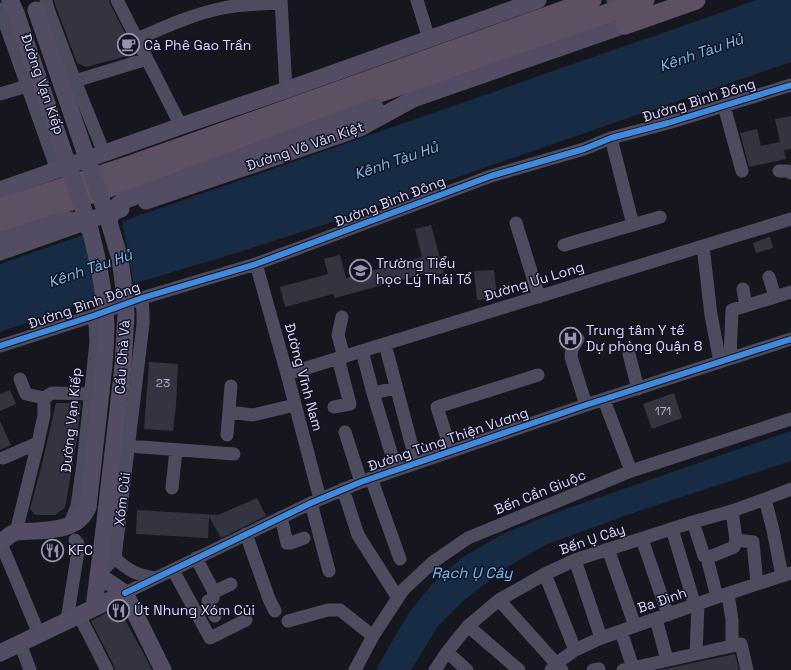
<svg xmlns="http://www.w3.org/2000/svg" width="791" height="670" font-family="'Space Grotesk',sans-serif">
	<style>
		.water { fill: #172c44 }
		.pier { fill: #16161f }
		.building { fill: #343441 }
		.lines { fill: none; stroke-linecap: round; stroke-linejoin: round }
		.minor { stroke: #4c4c5e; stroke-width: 13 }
		.major { stroke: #524d63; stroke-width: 17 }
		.highway { stroke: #5d5062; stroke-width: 19 }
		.major-bridge { stroke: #524d63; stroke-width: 17 }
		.cycleway-casing { stroke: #131223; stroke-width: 8 }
		.cycleway { stroke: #408adc; stroke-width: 6 }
		.labels { text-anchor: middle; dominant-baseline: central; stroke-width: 3; stroke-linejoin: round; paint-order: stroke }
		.number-label { font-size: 12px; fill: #b0b0cc }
		.poi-label { font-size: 14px; fill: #d9d9fa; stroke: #131223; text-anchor: start }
		.street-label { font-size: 14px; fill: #d9d9fa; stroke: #131223 }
		.water-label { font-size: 15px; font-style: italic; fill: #74c0ed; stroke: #131223 }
	</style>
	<rect width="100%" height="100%" fill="#16161f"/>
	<path class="water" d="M757,0h34v62l-305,105 -150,54 -100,32 -123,37 -40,17 -73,25v-68z
		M791,431v30l-152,50 -92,33 -43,25 -41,32 -25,25 -27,44h-34l1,-4 30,-52 25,-31 30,-26 40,-23 38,-16 36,-13z"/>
	<path class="pier" d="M122,220l12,66 -20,6 -18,7 -12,-66z"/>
	<path class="building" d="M54,0h55l1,4 22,42 -5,10 -41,11 -9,-4 -21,-56z
		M791,116v33l-7,1 2,9 -37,8 -9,-34 17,-4 4,17 19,-4 -5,-23z
		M431,225l13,48 -16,5 -1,-5 -92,25 -2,-4 -48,13 -5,-20 48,-13 -4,-15 16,-4 6,23 76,-21 -7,-28z
		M770,237l3,11 -17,5 -3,-10z
		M494,270l3,28 -20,2 -3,-29z
		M149,362l29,2 -2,41 -3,26 -29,-2z
		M10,390l6,14 -16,7v-17z
		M674,393l8,25 -30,11 -9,-25z
		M56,403h25l-3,30 -13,75 -10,7h-20l-5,-6 12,-45z
		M0,421l11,24 -11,5z
		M257,498l9,18 -45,22 -12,-21 -1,21 -72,-4 1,-24 81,5z
		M45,544l17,1v11h-17z
		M118,607l28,51 6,12h-37l-1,-4 -23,-45z
		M735,654l4,16h-79z"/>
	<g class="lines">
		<path class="minor" d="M46,0l2,9 27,72 29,72
			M117,0l64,126
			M281,0l5,90
			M417,0l12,39
			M0,9l57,161
			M137,39c28,-12 56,-25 86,-31 19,-4 39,-4 58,-5
			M75,81l72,-22
			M0,94l27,-8
			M724,106l18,65
			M611,138l22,87
			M779,171h9l3,2
			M516,223l23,74
			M564,245l96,-28
			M703,246l8,69 9,47
			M256,264l31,110 33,125
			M769,277l6,20
			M743,289l3,17
			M342,317l-4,18 6,22
			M578,339l-6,10 -1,8 15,48
			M385,344l31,118
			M0,346l93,-30 49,-18 114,-34 235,-88 93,-27 27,-11 57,-15 123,-38
			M362,351l11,42 23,76
			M629,354l9,35
			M730,358l2,-48 59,-18
			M287,374l504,-155
			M20,379l6,15 18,4
			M373,393l23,-5
			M604,400l27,71
			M334,407l16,-3 -12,-46
			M229,412l24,3 42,-10
			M345,432l16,50
			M227,435l4,-49
			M128,446l106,8
			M451,451l-14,-44 101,-32
			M3,458l35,-15
			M371,478l29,81
			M172,488l4,-38
			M343,489l15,46 40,63
			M765,499l8,31 9,46
			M311,503l18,68
			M732,511l4,29 17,2 4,42
			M281,517l6,26h4l13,-5
			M693,522l11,34 3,2 10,39
			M69,526l8,-20 6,-42 13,-122 -1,-18 -2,-8
			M672,529l23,77
			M16,532l22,-89 6,-28v-17l8,-5 39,1
			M246,534l23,65 6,12
			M642,539l26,76
			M0,541l39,93
			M608,549l27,77
			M115,558c13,13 23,17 40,20
			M196,558l18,34
			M707,558l27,-11 2,-7
			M575,560l26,78
			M173,570l37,68 36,-18
			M545,574l30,76
			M98,575l17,-17 28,-234v-11l-1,-15
			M125,593l186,-90 50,-21 225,-77 205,-66
			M728,594l4,26v26
			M499,600l63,70
			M79,615l28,55
			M215,616l-7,-13v-2l5,-3 1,-6 17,-8
			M656,619l11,41
			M67,620l10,-63 1,-13 -3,-4
			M288,621l40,-11h12l33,26
			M468,626l51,44
			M621,631l12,37
			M20,643l10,27
			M447,652l20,18
			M696,654l2,-50
			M355,670l18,-34 30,-46 30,-28 35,-24 163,-67 160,-52
			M435,670l12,-18 21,-26 31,-26 46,-26 30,-14 118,-38 39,-11 33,-12 26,-10
			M551,670l6,-7 18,-13 26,-12 116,-41 74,-24
			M593,670l6,-1v1
			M623,670l118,-26 6,26"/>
		<path class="major" d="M10,0l6,13
			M0,190l181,-64 105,-36 252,-90
			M146,201l214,-73 53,-29 212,-74 -10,-25
			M0,252l121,-43
			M0,544c5,-5 9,-10 16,-12 24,-2 62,2 72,-25
			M98,575l27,18 38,77
			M94,607l10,-77
			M0,653l125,-60"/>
		<path class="highway" d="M625,25l71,-25
			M0,208l133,-44 459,-164
			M0,226l645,-226"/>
		<path class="major-bridge" d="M36,10l73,212 11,37 3,22 3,33 -3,52 -19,164
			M16,13l74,216c8,31 15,63 16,95 0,14 -1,28 -2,41l-16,142
			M109,222c2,-10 6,-16 14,-21l252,-94
			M0,241l60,-20c14,-2 19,-1 30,8"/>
		<defs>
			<path id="cycleway" d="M0,346l93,-30 49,-18 114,-34 235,-88 93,-27 27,-11 57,-15 123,-38
				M125,593l186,-90 50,-21 225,-77 205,-66"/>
		</defs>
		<use href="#cycleway" class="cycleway-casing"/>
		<use href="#cycleway" class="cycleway"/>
	</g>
	<defs>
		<symbol id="cafe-ring" viewBox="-11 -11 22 22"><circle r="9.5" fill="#131223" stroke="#9595ad" stroke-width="1.5"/><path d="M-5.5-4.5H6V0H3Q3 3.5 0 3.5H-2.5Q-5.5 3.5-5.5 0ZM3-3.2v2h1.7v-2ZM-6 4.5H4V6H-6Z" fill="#9595ad"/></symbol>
		<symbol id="school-ring" viewBox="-11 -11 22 22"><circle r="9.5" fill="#131223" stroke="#9595ad" stroke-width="1.5"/><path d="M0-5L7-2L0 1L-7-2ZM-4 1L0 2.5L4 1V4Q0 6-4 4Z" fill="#9595ad"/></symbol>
		<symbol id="hospital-ring" viewBox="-11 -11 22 22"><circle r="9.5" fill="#131223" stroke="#9595ad" stroke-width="1.5"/><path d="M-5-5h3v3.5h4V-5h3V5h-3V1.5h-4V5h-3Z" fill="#9595ad"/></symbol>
		<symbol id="restaurant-ring" viewBox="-11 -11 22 22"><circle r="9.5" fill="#131223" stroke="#9595ad" stroke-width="1.5"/><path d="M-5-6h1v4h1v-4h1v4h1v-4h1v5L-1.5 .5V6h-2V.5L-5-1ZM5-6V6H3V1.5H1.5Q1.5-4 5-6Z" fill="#9595ad"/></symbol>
	</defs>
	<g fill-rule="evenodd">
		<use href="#cafe-ring" x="116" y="32" width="25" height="25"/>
		<use href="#school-ring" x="348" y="258" width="25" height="25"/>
		<use href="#hospital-ring" x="558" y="326" width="25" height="25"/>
		<use href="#restaurant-ring" x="40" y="538" width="25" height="25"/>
		<use href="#restaurant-ring" x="106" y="598" width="25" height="25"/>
	</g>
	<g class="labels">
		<g class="number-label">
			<text x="163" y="383">23</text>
			<text x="663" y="411">171</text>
		</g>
		<g class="poi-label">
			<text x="144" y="45">Cà Phê Gao Trần</text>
			<text x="376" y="263">Trường Tiểu<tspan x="376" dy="16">học Lý Thái Tổ</tspan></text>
			<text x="586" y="330">Trung tâm Y tế<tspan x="586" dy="16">Dự phòng Quận 8</tspan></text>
			<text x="68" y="550">KFC</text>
			<text x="134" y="610">Út Nhung Xóm Củi</text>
		</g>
		<g class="street-label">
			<text transform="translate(43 84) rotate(71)">Đường Vạn Kiếp</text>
			<text transform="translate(699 100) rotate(-17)">Đường Bình Đông</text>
			<text transform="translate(305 146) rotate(-19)">Đường Võ Văn Kiệt</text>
			<text transform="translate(390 201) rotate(-21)">Đường Bình Đông</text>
			<text transform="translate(534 281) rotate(-17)">Đường Ưu Long</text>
			<text transform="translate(84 305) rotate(-19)">Đường Bình Đông</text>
			<text transform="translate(122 357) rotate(-86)">Cầu Chà Và</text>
			<text transform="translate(304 377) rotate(75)">Đường Vĩnh Nam</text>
			<text transform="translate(71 420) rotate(-84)">Đường Vạn Kiếp</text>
			<text transform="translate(448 439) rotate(-19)">Đường Tùng Thiện Vương</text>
			<text transform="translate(540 492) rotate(-22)">Bến Cần Giuộc</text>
			<text transform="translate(122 499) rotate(-83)">Xóm Củi</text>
			<text transform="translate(592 539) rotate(-19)">Bến Ụ Cây</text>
			<text transform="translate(662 600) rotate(-19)">Ba Đình</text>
		</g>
		<g class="water-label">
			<text transform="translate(701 52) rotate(-19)">Kênh Tàu Hủ</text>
			<text transform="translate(396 160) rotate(-19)">Kênh Tàu Hủ</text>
			<text transform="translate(90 268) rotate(-19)">Kênh Tàu Hủ</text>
			<text x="472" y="572">Rạch Ụ Cây</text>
		</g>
	</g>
</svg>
